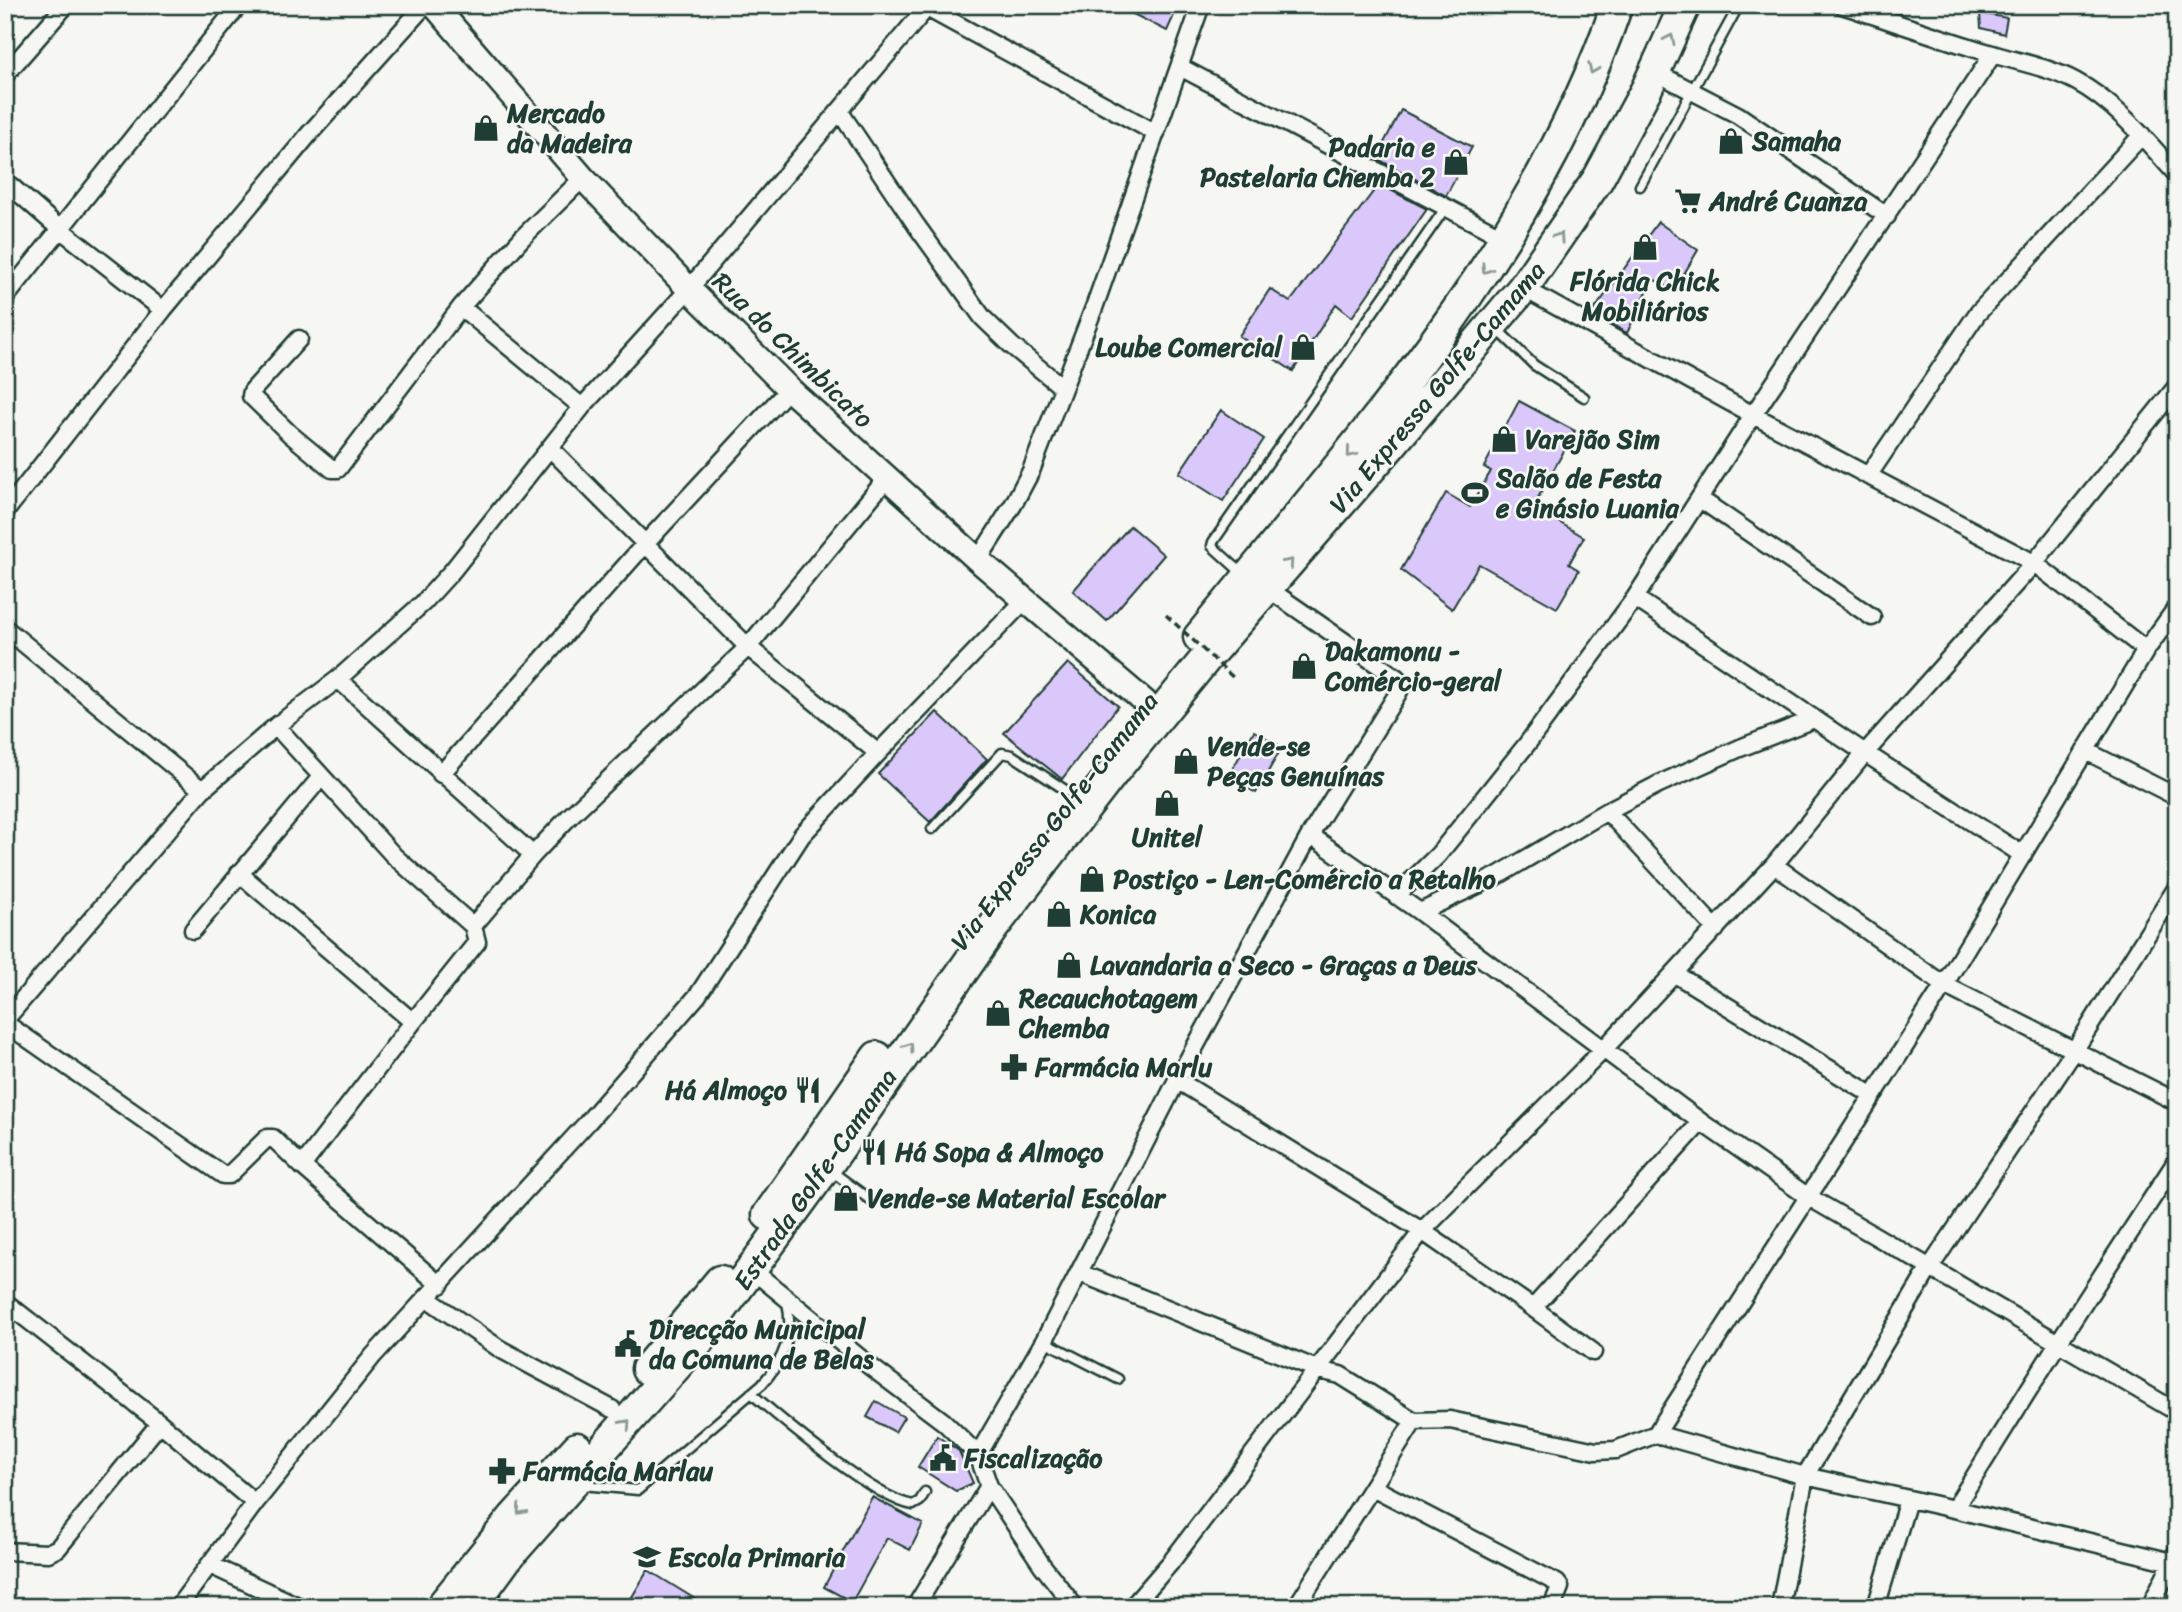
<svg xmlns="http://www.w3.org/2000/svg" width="2182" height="1612" font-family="Sriracha,sans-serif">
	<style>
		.building { fill: #dac8fa; stroke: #1f3d34; stroke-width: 2 }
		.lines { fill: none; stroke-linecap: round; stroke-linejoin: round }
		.lane-casing { stroke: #1f3d34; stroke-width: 13 }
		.street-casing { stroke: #1f3d34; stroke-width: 21 }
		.secondary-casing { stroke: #1f3d34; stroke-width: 28 }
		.highway-casing { stroke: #1f3d34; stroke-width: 35 }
		.lane { stroke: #f6f6f2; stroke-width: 8 }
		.street { stroke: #f6f6f2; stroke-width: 16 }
		.secondary { stroke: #f6f6f2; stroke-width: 23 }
		.highway { stroke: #f6f6f2; stroke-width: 30 }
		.path-bridge { stroke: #1f3d34; stroke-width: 3.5; stroke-dasharray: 7 5; stroke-linecap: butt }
		.oneway { stroke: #8a9a93 }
		.labels { text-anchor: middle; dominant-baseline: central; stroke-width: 5; stroke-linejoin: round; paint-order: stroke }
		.poi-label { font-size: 26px; font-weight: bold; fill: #1f3d34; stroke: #f6f6f2; text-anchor: start }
		.street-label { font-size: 26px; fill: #1f3d34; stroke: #f6f6f2 }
	</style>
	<rect width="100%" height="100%" fill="#f6f6f2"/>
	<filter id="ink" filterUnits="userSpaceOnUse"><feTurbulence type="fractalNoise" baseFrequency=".0143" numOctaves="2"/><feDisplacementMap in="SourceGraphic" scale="14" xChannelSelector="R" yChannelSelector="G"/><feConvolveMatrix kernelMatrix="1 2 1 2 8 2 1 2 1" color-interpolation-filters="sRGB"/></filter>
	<g filter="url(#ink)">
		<path class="building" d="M1115,5h50l11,6 -9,20z
			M1980,13l27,5 -3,16 -23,-6z
			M1401,110l71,37 -26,49 -70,-38z
			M1379,184l48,25 -75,108 -16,-13 -43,67 -54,-35 31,-47 20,13z
			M1658,222l40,28 -24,41 -21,-12 -26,54 -35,-20z
			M1519,401l56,30 -42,76 51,30 -15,27 10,6 -22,38 -78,-44 -27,45 -51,-39 45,-77 24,14 21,-36 -7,-4z
			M1221,410l43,29 -41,62 -44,-28z
			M1130,526l34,29 -57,66 -34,-30z
			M1068,663l50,43 -56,73 -58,-46z
			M937,712l50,47 -57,63 -52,-48z
			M1254,731l28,16 -26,46 -28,-16z
			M876,1401l28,16 -9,15 -28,-15z
			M937,1436l22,15 14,32 -17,8 -38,-24z
			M872,1497l51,27 -13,26 -23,-12 -35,64 -28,-15z
			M648,1570l60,37h-82z"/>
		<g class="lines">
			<defs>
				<path id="lane" d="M1640,186l99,-181
					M1496,328l38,37 50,32
					M1244,575l-32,-29 1,-4 233,-335
					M932,829l70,-76 10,2 61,40
					M830,1170l43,32
					M1044,1341l74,38
					M751,1393c32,28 124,106 162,112l7,-4 5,-9
					M582,1485l56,5 124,-106c22,-24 32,-50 25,-82"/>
				<path id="street" d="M1842,5c49,16 98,33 147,48 29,9 59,14 86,28 40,21 72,60 102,94
					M927,8l229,125
					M1180,67l326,172
					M1655,72l83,43 149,101
					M5,75l61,-70
					M840,112l76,113 67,93 29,28 50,41
					M5,181l55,48 103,81
					M1523,288l230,127 281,148 112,87
					M5,298l234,-293
					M461,307l121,100
					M299,339l-47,52 -1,5 39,38 42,35h6l123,-162 61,-69 61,-60
					M550,448l198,199 130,106
					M1868,476l109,-162 165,-179
					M1700,499l172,118
					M5,512l158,-202 147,-177 115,-128
					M978,560l35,-55 18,-34 64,-166 106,-300
					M1635,598l230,155 158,102
					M5,628l197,162 74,-64 62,-47 85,-76 30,-33 129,-163 107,-118 240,-284
					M338,679l195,176
					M276,726l118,130 79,70 4,16 -64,80 -111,144
					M2086,751l91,46
					M441,774l203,-229 145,-156
					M1607,811l109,118
					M1310,835l110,77 281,210 106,74 370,216
					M1774,865l170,120 233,117
					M239,873l174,149
					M1396,896l42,-41 89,-111 108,-146 118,-183 240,-361
					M1420,912l77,-36 110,-65 52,-27 81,-36 74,-29
					M473,926l60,-71 37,-39 178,-169 139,-169
					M193,930l128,-153
					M1675,974l197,121
					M5,1020l197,-230
					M5,1023l218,152h6l38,-37h6l29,28 138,119
					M1177,1080l245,151 111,77 60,44
					M752,1270l119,97 73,55 34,33 11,31 53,79 33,42
					M1080,1273l239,97 21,5 74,46 36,-1 146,31 20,-1 40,-16 149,42 149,33 218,53
					M428,1299l72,50 112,60
					M5,1302l155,121 95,80
					M1533,1308l168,-186
					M1656,1434l288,-449 202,-335 31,-43
					M978,1455l66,-114 133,-261 133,-245 88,-142 4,-9 -5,-6 -130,-90
					M1374,1488l183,95 3,4 -8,20
					M1954,1509l104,-166 119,-183
					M5,1551l43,2 10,-5 102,-125
					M210,1565l90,42
					M178,1607l77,-104 118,-147 214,-233 111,-128 104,-160 76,-82 146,-152
					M915,1607l74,-121
					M1132,1607l39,-45 251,-331 182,-182 170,-184 91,-112 169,-190 143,-177
					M1296,1607l118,-186
					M1780,1607l25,-131 124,-207 145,-218 103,-164
					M1876,1607l32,-107
					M2150,1607l27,-56"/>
				<path id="secondary" d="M434,5l149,173 106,111 100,100 189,171 167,142"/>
				<path id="highway" d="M1199,637c161,-199 333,-384 418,-632
					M768,1215l109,-158
					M647,1369l73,-88
					M441,1607l73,-90 63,-69
					M471,1607l35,-48 195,-221 125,-171 169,-242 120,-155 97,-119 179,-206 132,-157 75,-109 49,-91 38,-83"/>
			</defs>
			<use href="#lane" class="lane-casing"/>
			<use href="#street" class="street-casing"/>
			<use href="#secondary" class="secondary-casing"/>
			<use href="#highway" class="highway-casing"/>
			<use href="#lane" class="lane"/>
			<use href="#street" class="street"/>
			<use href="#secondary" class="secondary"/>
			<use href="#highway" class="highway"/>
			<path class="path-bridge" d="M1166,615l70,65"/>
		</g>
		<defs><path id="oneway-chevron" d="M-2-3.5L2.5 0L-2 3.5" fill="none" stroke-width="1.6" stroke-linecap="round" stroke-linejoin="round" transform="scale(1.75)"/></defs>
		<g class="oneway">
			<use href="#oneway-chevron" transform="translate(1670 39) rotate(-65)"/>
			<use href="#oneway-chevron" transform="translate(1593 69) rotate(112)"/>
			<use href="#oneway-chevron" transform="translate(1559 237) rotate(-56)"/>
			<use href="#oneway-chevron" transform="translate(1486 269) rotate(124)"/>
			<use href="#oneway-chevron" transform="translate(1351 453) rotate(130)"/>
			<use href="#oneway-chevron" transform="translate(1289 563) rotate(-49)"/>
			<use href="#oneway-chevron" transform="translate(909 1047) rotate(-55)"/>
			<use href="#oneway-chevron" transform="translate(626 1424) rotate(-48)"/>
			<use href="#oneway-chevron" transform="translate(521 1510) rotate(132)"/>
		</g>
	</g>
	<defs>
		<symbol id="shop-bare" viewBox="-9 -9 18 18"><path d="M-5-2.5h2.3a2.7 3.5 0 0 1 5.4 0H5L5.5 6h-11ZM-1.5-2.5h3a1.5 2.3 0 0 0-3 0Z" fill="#1f3d34" stroke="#f6f6f2" stroke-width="2.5" paint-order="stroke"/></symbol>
		<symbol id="supermarket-bare" viewBox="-9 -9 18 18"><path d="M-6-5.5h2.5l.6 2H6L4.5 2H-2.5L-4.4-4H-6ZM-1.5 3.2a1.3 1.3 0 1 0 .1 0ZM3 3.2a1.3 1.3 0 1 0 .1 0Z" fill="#1f3d34" stroke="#f6f6f2" stroke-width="2.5" paint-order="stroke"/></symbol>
		<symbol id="stadium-bare" viewBox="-9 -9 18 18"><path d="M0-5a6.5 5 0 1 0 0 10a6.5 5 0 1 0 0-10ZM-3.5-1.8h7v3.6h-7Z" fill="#1f3d34" stroke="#f6f6f2" stroke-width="2.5" paint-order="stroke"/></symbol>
		<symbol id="pharmacy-bare" viewBox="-9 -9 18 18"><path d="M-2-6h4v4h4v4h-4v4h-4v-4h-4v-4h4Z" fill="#1f3d34" stroke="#f6f6f2" stroke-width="2.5" paint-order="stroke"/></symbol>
		<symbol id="restaurant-bare" viewBox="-9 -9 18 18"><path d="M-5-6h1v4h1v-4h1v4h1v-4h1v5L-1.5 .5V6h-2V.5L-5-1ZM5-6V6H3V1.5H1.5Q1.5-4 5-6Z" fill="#1f3d34" stroke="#f6f6f2" stroke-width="2.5" paint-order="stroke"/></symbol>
		<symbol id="civic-bare" viewBox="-9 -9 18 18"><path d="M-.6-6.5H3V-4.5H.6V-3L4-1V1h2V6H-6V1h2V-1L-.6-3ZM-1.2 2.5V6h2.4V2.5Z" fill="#1f3d34" stroke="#f6f6f2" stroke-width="2.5" paint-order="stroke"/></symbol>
		<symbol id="school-bare" viewBox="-9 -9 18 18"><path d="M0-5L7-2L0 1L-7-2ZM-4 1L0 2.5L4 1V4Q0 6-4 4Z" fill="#1f3d34" stroke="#f6f6f2" stroke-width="2.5" paint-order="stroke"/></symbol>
	</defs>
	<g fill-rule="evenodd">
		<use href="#shop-bare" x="467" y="109" width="38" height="38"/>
		<use href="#shop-bare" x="1712" y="122" width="38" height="38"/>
		<use href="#shop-bare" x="1437" y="143" width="38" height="38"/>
		<use href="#supermarket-bare" x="1669" y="182" width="38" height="38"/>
		<use href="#shop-bare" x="1626" y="228" width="38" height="38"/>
		<use href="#shop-bare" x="1284" y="328" width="38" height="38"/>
		<use href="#shop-bare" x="1485" y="420" width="38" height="38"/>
		<use href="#stadium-bare" x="1456" y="474" width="38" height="38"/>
		<use href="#shop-bare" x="1285" y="647" width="38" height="38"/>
		<use href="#shop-bare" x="1167" y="742" width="38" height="38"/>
		<use href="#shop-bare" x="1148" y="784" width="38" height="38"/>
		<use href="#shop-bare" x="1073" y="860" width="38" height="38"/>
		<use href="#shop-bare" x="1040" y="895" width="38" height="38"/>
		<use href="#shop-bare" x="1050" y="946" width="38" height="38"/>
		<use href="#shop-bare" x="979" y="994" width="38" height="38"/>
		<use href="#pharmacy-bare" x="995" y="1048" width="38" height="38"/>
		<use href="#restaurant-bare" x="789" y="1071" width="38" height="38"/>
		<use href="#restaurant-bare" x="855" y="1133" width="38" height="38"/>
		<use href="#shop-bare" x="827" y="1179" width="38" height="38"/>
		<use href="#civic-bare" x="609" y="1325" width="38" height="38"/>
		<use href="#civic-bare" x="924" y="1439" width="38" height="38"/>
		<use href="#pharmacy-bare" x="483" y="1452" width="38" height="38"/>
		<use href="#school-bare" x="628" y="1538" width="38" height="38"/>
	</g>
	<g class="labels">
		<g class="poi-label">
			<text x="507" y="113">Mercado<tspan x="507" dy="30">da Madeira</tspan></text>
			<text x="1752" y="141">Samaha</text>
			<text x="1435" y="147" text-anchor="end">Padaria e<tspan x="1435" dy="30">Pastelaria Chemba 2</tspan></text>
			<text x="1709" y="201">André Cuanza</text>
			<text x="1645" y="281" text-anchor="middle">Flórida Chick<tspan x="1645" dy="30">Mobiliários</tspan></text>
			<text x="1282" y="347" text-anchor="end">Loube Comercial</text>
			<text x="1525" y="439">Varejão Sim</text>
			<text x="1496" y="478">Salão de Festa<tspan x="1496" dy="30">e Ginásio Luania</tspan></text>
			<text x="1325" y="651">Dakamonu -<tspan x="1325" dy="30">Comércio-geral</tspan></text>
			<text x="1207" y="746">Vende-se<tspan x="1207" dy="30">Peças Genuínas</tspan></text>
			<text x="1167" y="837" text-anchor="middle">Unitel</text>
			<text x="1113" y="879">Postiço - Len-Comércio a Retalho</text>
			<text x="1080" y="914">Konica</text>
			<text x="1090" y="965">Lavandaria a Seco - Graças a Deus</text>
			<text x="1019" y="998">Recauchotagem<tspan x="1019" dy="30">Chemba</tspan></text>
			<text x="1035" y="1067">Farmácia Marlu</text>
			<text x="787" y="1090" text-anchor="end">Há Almoço</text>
			<text x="895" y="1152">Há Sopa &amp; Almoço</text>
			<text x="867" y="1198">Vende-se Material Escolar</text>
			<text x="649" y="1329">Direcção Municipal<tspan x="649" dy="30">da Comuna de Belas</tspan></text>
			<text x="964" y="1458">Fiscalização</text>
			<text x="523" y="1471">Farmácia Marlau</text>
			<text x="668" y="1557">Escola Primaria</text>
		</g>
		<g class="street-label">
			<text transform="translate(793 350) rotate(44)">Rua do Chimbicato</text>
			<text transform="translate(1437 387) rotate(-50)">Via Expressa Golfe-Camama</text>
			<text transform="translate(1054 821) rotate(-52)">Via Expressa Golfe-Camama</text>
			<text transform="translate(815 1179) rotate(-55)">Estrada Golfe-Camama</text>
		</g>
	</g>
	<rect width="2182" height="1612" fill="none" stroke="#f6f6f2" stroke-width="28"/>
	<rect x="14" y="14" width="2154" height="1584" fill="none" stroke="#1f3d34" stroke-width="2.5" filter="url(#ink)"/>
</svg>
